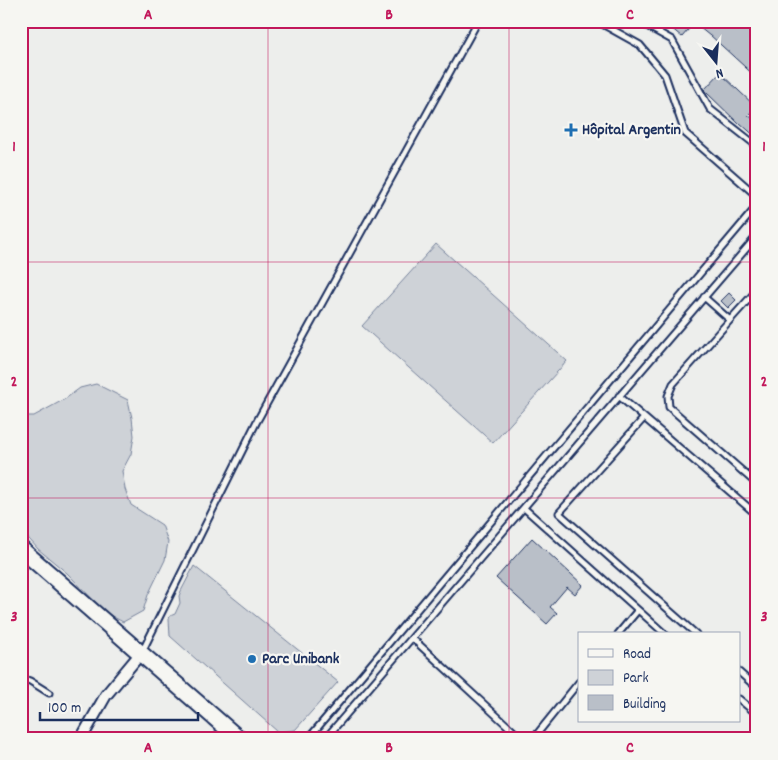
<svg xmlns="http://www.w3.org/2000/svg" width="778" height="760" font-family="Dekko,sans-serif">
	<style>
		.green { fill: #ced2d7; stroke: #74809a }
		.building { fill: #b9bfc8; stroke: #1b2f5e }
		.lines { fill: none; stroke-linecap: round; stroke-linejoin: round }
		.lane-casing { stroke: #1b2f5e; stroke-width: 9 }
		.street-casing { stroke: #1b2f5e; stroke-width: 14 }
		.secondary-casing { stroke: #1b2f5e; stroke-width: 19 }
		.lane { stroke: #f6f6f2; stroke-width: 5 }
		.street { stroke: #f6f6f2; stroke-width: 10 }
		.secondary { stroke: #f6f6f2; stroke-width: 15 }
		.grid { fill: none; stroke: #c2185b; stroke-width: 1; stroke-opacity: 0.55 }
		.poi-dot { fill: #1f6fb2; stroke: #f6f6f2; stroke-width: 2 }
		.labels { text-anchor: middle; dominant-baseline: central; stroke-width: 4.5; stroke-linejoin: round; paint-order: stroke }
		.poi-label { font-size: 16px; font-weight: bold; fill: #1b2f5e; stroke: #f6f6f2; text-anchor: start }
		.neatline { fill: none; stroke: #c2185b; stroke-width: 2 }
		.grid-label { font-size: 16px; text-anchor: middle; font-weight: bold; fill: #c2185b }
	</style>
	<rect width="100%" height="100%" fill="#edeeec"/>
	<filter id="ink" filterUnits="userSpaceOnUse"><feTurbulence type="fractalNoise" baseFrequency=".02" numOctaves="2"/><feDisplacementMap in="SourceGraphic" scale="10" xChannelSelector="R" yChannelSelector="G"/><feConvolveMatrix kernelMatrix="1 2 1 2 8 2 1 2 1" color-interpolation-filters="sRGB"/></filter>
	<g filter="url(#ink)">
		<path class="green" d="M436,244l131,117 -74,82 -131,-117z
			M96,384l32,16 4,18 2,18 -3,18 -9,17 3,18 6,16 31,20 6,17 -3,18 -17,35 -5,16 -20,11 -17,-9 -39,-40 -29,-24 -17,-19v-114h13l31,-17 15,-11z
			M194,566l144,116 -43,48 -17,2 -108,-96 -1,-17 1,-3 5,-2 5,-11 -1,-7 2,-5z"/>
		<path class="building" d="M663,21h77l17,15v42l-47,-43v1l-16,-13 -12,14z
			M720,73l36,34 -8,8 9,7v16l-17,-15 -1,1 -33,-32 -2,-2z
			M729,293l7,7 -8,8 -7,-7z
			M532,538l51,47 -8,9 -8,-7 -17,20 7,6 -10,11 -51,-46z"/>
		<g class="lines">
			<defs>
				<path id="lane" d="M597,21l43,24 25,30 20,58 72,63
					M638,21l34,19 38,69 47,37
					M704,297l26,23 -57,64 -5,12 1,11 88,77
					M730,320l27,-30
					M619,396l138,119
					M644,418l-85,95 137,121
					M524,508l141,126
					M618,634l20,-24
					M412,638l110,101
					M142,652l115,-231 221,-400
					M739,672l18,16
					M21,678l9,3 19,12
					M739,699l18,15
					M308,739l449,-533
					M325,739l432,-503
					M533,739l46,-57"/>
				<path id="street" d="M81,739l25,-44 35,-42"/>
				<path id="secondary" d="M21,549l218,190"/>
			</defs>
			<use href="#lane" class="lane-casing"/>
			<use href="#street" class="street-casing"/>
			<use href="#secondary" class="secondary-casing"/>
			<use href="#lane" class="lane"/>
			<use href="#street" class="street"/>
			<use href="#secondary" class="secondary"/>
		</g>
	</g>
	<path class="grid" d="M268,21v718M509,21v718M21,262h736M21,498h736"/>
	<g class="poi-dot">
		<path d="M568.5 122.5h5v5h5v5h-5v5h-5v-5h-5v-5h5z"/>
		<circle cx="252" cy="659" r="5"/>
	</g>
	<g class="labels">
		<g class="poi-label">
			<text x="582" y="130">Hôpital Argentin</text>
			<text x="262" y="659">Parc Unibank</text>
		</g>
	</g>
	<rect width="778" height="760" fill="none" stroke="#f6f6f2" stroke-width="55"/>
	<rect x="578" y="632" width="162" height="90" fill="#f6f6f2" stroke="#9ea6b7"/>
	<rect x="588" y="649" width="25" height="8" fill="#f6f6f2" stroke="#9ea6b7"/>
	<text x="623" y="658" font-size="15" fill="#1b2f5e">Road</text>
	<rect x="588" y="670" width="25" height="15" fill="#ced2d7" stroke="#9ea6b7"/>
	<text x="623" y="682" font-size="15" fill="#1b2f5e">Park</text>
	<rect x="588" y="695" width="25" height="15" fill="#b9bfc8" stroke="#9ea6b7"/>
	<text x="623" y="708" font-size="15" fill="#1b2f5e">Building</text>
	<g transform="translate(716 62) rotate(163)" stroke="#f6f6f2" stroke-width="4" paint-order="stroke">
	<path d="M0-4L9 19L0 12L-9 19Z" fill="#1b2f5e"/>
	<text y="-8" font-size="14" font-weight="bold" text-anchor="middle" fill="#1b2f5e">N</text>
	</g>
	<path d="M40 712v8h158v-8" fill="none" stroke="#1b2f5e" stroke-width="2.5"/>
	<text x="48" y="712" font-size="15" fill="#1b2f5e" stroke="#f6f6f2" stroke-width="4" paint-order="stroke">100 m</text>
	<rect x="28" y="28" width="722" height="704" class="neatline"/>
	<g class="grid-label">
		<text x="148" y="19">A</text>
		<text x="389" y="19">B</text>
		<text x="630" y="19">C</text>
		<text x="14" y="151">1</text>
		<text x="764" y="151">1</text>
		<text x="14" y="386">2</text>
		<text x="764" y="386">2</text>
		<text x="14" y="621">3</text>
		<text x="764" y="621">3</text>
		<text x="148" y="752">A</text>
		<text x="389" y="752">B</text>
		<text x="630" y="752">C</text>
	</g>
</svg>
